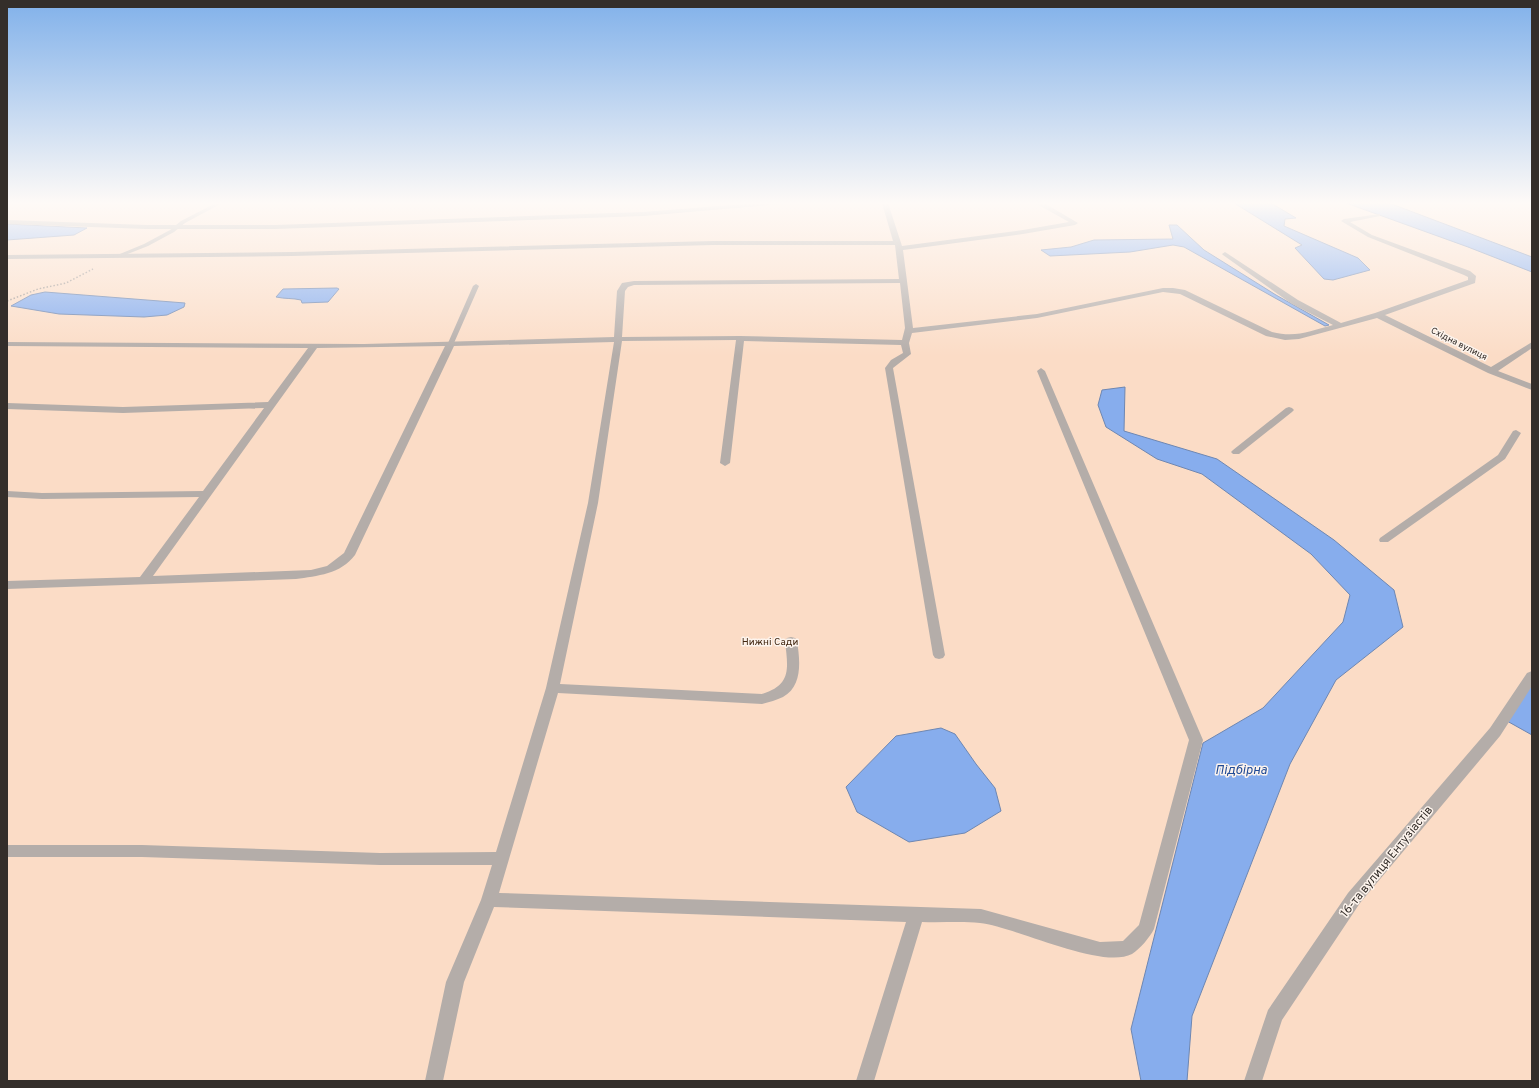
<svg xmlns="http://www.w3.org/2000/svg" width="1539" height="1088" font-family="Overpass,sans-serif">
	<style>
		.green { fill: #fbdcc6 }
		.water { fill: #87aded; stroke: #6e87b2 }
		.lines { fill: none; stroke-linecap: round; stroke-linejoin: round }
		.path { stroke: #a39b96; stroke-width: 1.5; stroke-dasharray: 1.5 2; stroke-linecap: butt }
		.service { fill: #b4ada9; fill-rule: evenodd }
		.minor { fill: #b4ada9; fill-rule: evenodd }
		.labels { text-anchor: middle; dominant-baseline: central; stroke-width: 3; stroke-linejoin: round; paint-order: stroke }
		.far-street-label { font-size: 9px; fill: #342e2a; stroke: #fdf4ed }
		.park-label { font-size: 10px; fill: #412610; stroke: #fdf4ed }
		.near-street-label { font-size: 12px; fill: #342e2a; stroke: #fdf4ed }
		.near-water-label { font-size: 13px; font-style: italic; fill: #204a95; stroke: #fdf4ed }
	</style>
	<rect width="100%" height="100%" fill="#fdf4ed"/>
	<path class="green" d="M7,203h1525v878h-1525z"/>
	<path class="water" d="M1234,203h37l25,15 -11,1 -1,7 74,32 12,12 -37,10 -9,-1 -29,-31 7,-3z
		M1346,203h43l143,54v15l-64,-25z
		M7,224l80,4 -13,7 -67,5z
		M1169,225h8l27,25 72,45 53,30 -4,1 -141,-79 -11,-2 -43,7 -80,4 -9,-6 30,-3 23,-7 79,-1z
		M337,288l2,1 -11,13 -26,1 -1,-3c-8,-2 -16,-1 -25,-3l7,-8z
		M45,292l140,11 -1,4 -17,8 -23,2 -85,-3 -48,-8 20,-11z
		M1125,387l-1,44 93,28 117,81 60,50 9,37 -67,53 -46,84 -98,252 -5,65h-46l-10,-52 72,-286 60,-35 80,-86 7,-27 -39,-41 -109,-80 -45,-15 -51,-32 -8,-22 4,-15z
		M1532,682v53l-25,-14z
		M941,728l14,6 21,30 19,24 6,23 -36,22 -56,9 -52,-30 -11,-25 50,-51z"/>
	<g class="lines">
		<path class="path" d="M7,301l31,-12 28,-6 27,-14"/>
		<path class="service" d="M216,203h6l-37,20 -11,9 -26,14 -28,11 -5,-1 29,-12 26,-14 11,-9z
			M476,284l3,2 -25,57 -3,2 -2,-1 -1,-1 25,-57z"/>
		<path class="minor" d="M758,203h34l-149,13 -368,13h-128l-140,-5v-4l140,5h128l368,-13z
			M882,203h6l14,43 121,-16 46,-8 -34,-19h9l34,20 -3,2 -52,9 -120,16 10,78 124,-14 126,-26h10l12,2 87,42c24,6 38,-1 61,-7l-41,-21 -69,-49 -1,-1 3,-2 73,48 43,23 34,-10 93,-33v-3l-4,-2 -96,-38 -27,-16 3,-2 36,-5v2l-30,6 22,13 98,36 6,5 -1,7 -90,32 106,52 41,-25v6l-34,23 34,13v6l-44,-17 -111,-55 -78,21 -14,1 -19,-4 -86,-42 -17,-2 -126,26 -125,15 -3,10 2,11 -18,14 52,287 -2,3 -4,1 -4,-1 -2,-3 -48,-287 6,-8 12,-7 -2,-8 -157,-4 -14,122 -5,3 -5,-3 16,-123 -114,1 -24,162 -38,181 202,10c30,-9 26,-26 23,-53l2,-3 4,-1 4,1 2,3c3,19 6,45 -14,56 -6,3 -14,5 -21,7l-204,-11 -59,200 482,16 119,33 23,-1 16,-16 50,-185 -152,-369 4,-3 4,3 158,369 -49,189c-4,8 -14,20 -22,25 -31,16 -116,-27 -152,-31 -19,-2 -39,0 -58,-1l-48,159h-18l50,-159 -412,-15 -30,75 -21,99h-18l21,-99 35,-82 11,-35h-112l-238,-8h-135v-12h135l238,8 116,-1 50,-164 42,-185 26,-161 -160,4 -99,209c-14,19 -38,21 -59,24l-289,10v-8l133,-4 59,-80 -157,2 -35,-2v-6l35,2 161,-2 61,-83 -141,5 -116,-4v-6l116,4 145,-5 40,-54 -301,-2v-4l357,2 250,-7 3,-46 5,-8 12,-2 265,-2 -4,-34h-182l-421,11 -285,3v-4l285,-3 421,-11h180zM900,283l5,45 -3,12 -162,-4 -118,1 3,-46 3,-4 6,-2zM445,346l-101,207 -17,13 -16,4 -158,6 164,-228z
			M1289,407l3,1 2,2 -2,2 -53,42h-6l-2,-2 2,-2 53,-42z
			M1516,430l5,3 -16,26 -117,83h-8l-1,-2 1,-2 118,-83 15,-24z
			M1532,671v15l-32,50 -140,167 -78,117 -20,61h-18l24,-71 80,-117 142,-165 37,-55z"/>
	</g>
	<linearGradient id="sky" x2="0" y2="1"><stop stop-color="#81b1ea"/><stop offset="0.57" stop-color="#fefaf7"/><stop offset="1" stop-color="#fefaf7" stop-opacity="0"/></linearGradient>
	<rect width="1539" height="356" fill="url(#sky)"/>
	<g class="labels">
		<g class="far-street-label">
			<text transform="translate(1459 344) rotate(27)">Східна вулиця</text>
		</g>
		<g class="park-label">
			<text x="770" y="642">Нижні Сади</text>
		</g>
		<g class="near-street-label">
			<text transform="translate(1387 862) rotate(-51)">16-та вулиця Ентузіастів</text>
		</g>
		<g class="near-water-label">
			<text x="1241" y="771">Підбірна</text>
		</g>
	</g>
	<rect width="1539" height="1088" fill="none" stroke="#342e2a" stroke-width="16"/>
</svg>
